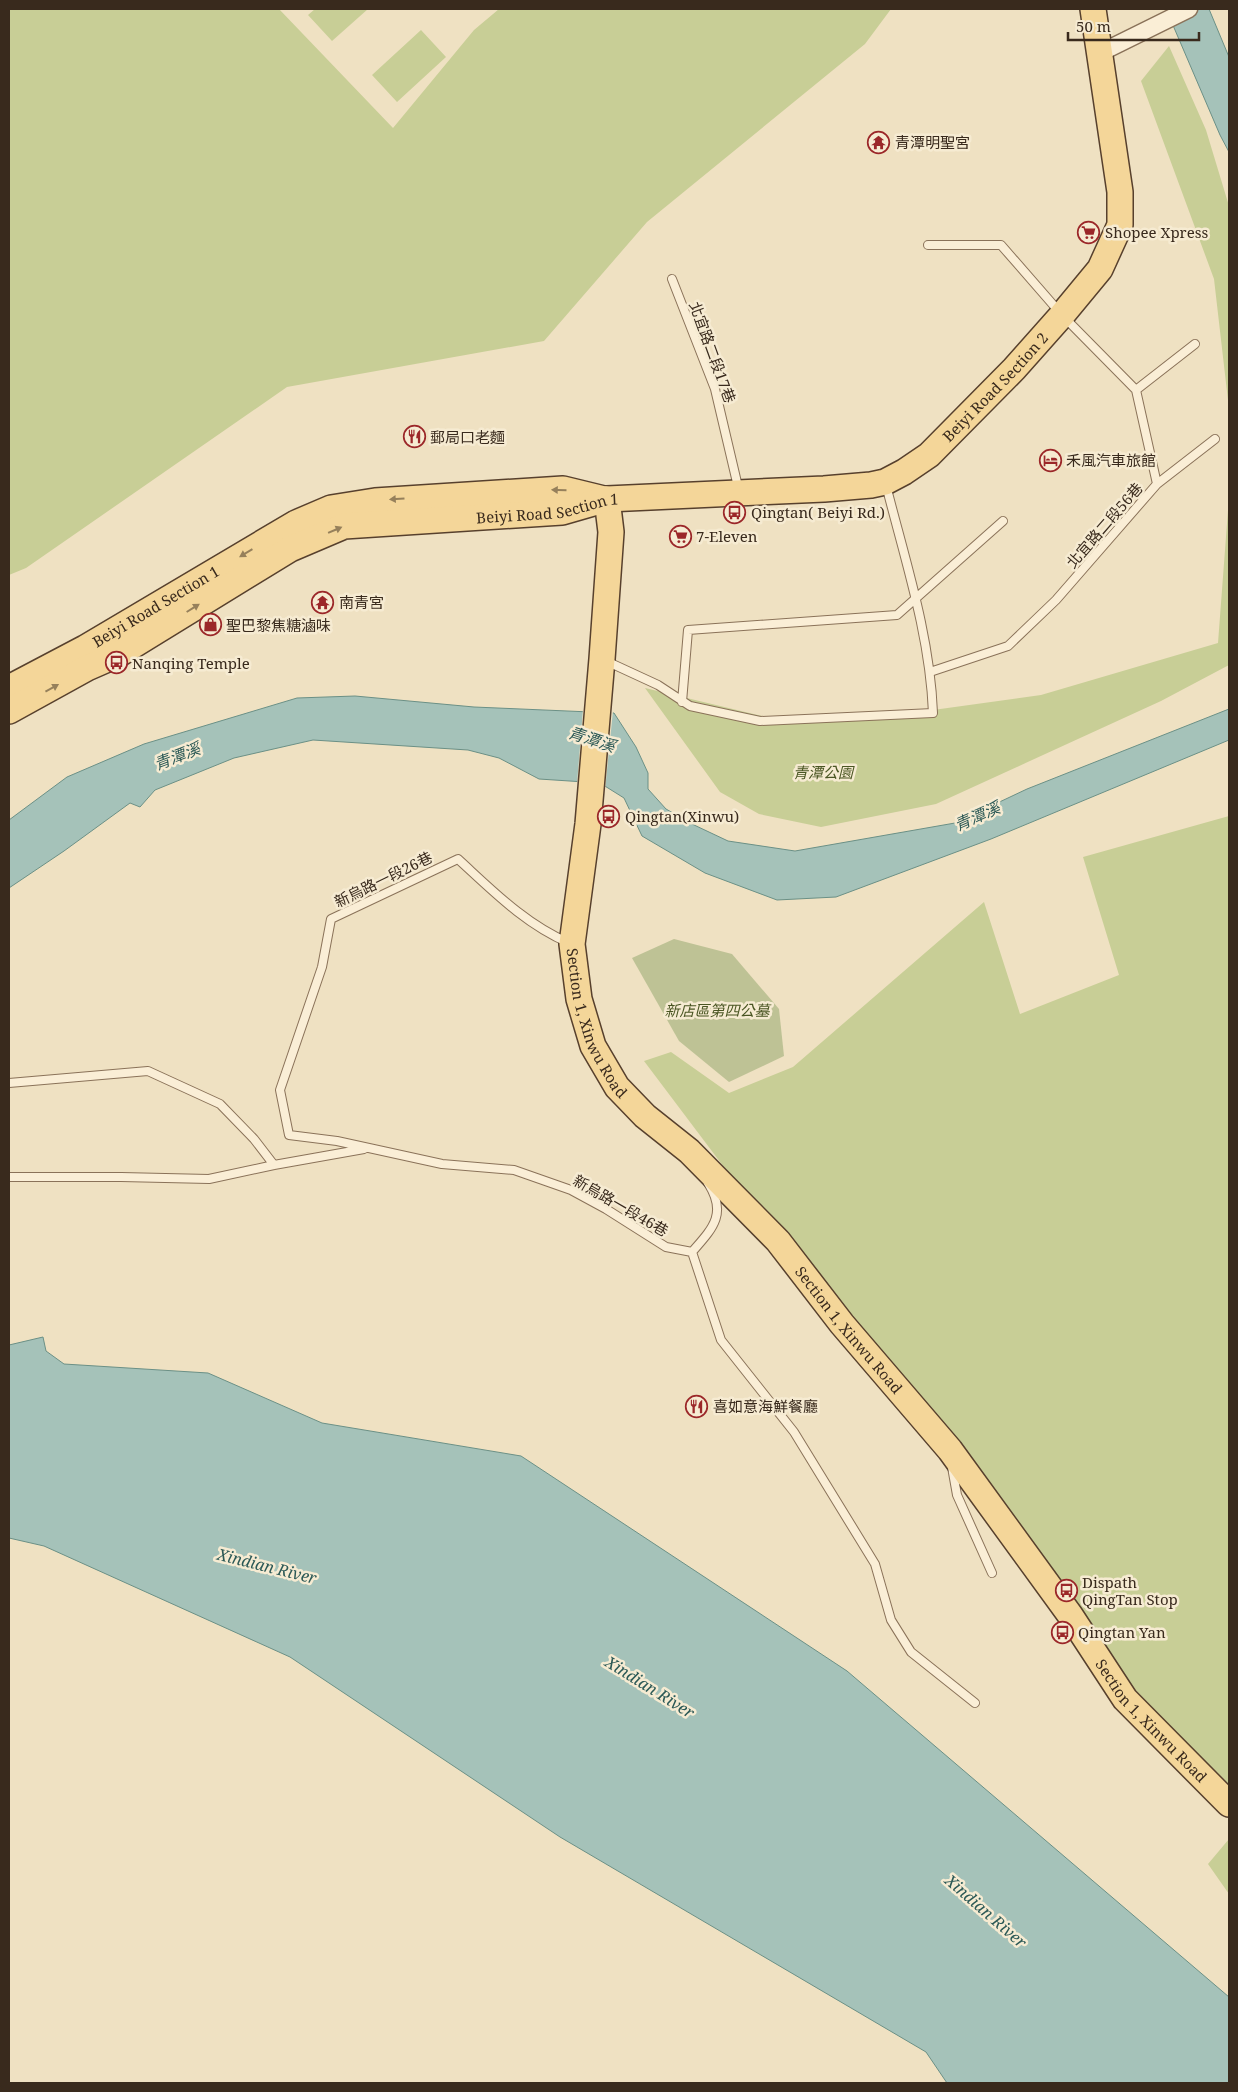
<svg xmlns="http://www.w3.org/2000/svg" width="1238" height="2092" font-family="'Noto Serif','Noto Sans TC',serif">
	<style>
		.green { fill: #c8ce96 }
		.cemetery { fill: #bec295 }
		.water { fill: #a5c2b9; stroke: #6b9086 }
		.pier { fill: #efe1c2 }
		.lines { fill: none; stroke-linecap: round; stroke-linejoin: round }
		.lane-casing { stroke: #8a7259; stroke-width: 10 }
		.street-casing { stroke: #8a7259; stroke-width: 19 }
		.primary-casing { stroke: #57402d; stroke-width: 28 }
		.lane { stroke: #faeed6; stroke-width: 8 }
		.street { stroke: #faeed6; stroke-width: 16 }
		.primary { stroke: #f4d699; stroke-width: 25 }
		.oneway { fill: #96805b }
		.labels { text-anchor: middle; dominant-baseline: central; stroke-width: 5; stroke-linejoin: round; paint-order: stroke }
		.poi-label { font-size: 15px; fill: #392a1d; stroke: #f6ebd2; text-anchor: start }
		.street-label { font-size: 15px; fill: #392a1d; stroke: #f6ebd2 }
		.park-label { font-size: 15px; font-style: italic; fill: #4a5623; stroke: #f6ebd2 }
		.water-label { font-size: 16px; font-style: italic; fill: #2c5956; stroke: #f6ebd2 }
	</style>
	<rect width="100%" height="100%" fill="#efe1c2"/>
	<path class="green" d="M9,9h270l114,119 81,-98 25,-21h392l-26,35 -218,178 -103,119 -257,46 -261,181 -17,7z
		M315,9h53l-36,32 -24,-26z
		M421,30l25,27 -49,45 -25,-27z
		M1169,46l37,84 23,76v203l-15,-130 -73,-198z
		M1229,497v168l-68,36 -225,103 -115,23 -62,-13 -39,-22 -75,-104 134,32 118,-5 144,-20 177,-52z
		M1229,816v975l-115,-106 -470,-624 27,-9 58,41 64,-26 191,-165 36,112 99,-39 -36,-118z
		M1229,1839v55l-21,-30z"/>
	<path class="cemetery" d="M674,939l58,15 47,55 5,47 -55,26 -50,-41 -47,-83z"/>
	<path class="water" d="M1166,9h43l20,48v95l-9,-17z
		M355,696l119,11 140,6 22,34 12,26v16l18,20 26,15 36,17 67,10 160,-28 72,-34 202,-80v31l-238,99 -155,58 -59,3 -72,-27 -63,-37 -18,-38 -24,-15 -61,-4 -40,-21 -31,-8 -155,-10 -79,18 -79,32 -15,17 -10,-4 -66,48 -55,37v-68l58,-43 77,-33 153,-46z
		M43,1337l3,14 18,13 144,9 114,50 199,33 326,215 382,326v86h-282l-21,-31 -366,-215 -270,-180 -246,-111 -35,-8v-193z"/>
	<path class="pier" d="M583,709l30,2 -8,79 -6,-4 -22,-2z"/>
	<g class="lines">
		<defs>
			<path id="lane" d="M928,245h73l61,70 74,75 21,94 -101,116 -48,46 -78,26
				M672,279l43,110 24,102
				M1136,390l59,-46
				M1157,484l58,-45
				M606,661l52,24 32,21 70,15 173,-8c-3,-78 -28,-153 -47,-228
				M682,702l6,-72 209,-15 106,-94
				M569,943c-44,-19 -76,-52 -111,-84l-127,60 -9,48 -42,123 9,45 48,6 105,23 72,6 57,20 35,19 60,38 26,5c20,-23 36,-38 16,-69
				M9,1083l139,-12 72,33 34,35 20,26
				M9,1177h112l88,2 65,-14 90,-16
				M692,1252l29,88 73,92 81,132 16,56 20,32 64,51
				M952,1467l5,28 35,78"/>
			<path id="street" d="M1100,53l89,-44"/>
			<g id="primary">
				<path id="s1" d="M607,499l4,33 -9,127 -14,165 -16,120 7,55 14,47 24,41 28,29 44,35 89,90 64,83 108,126 120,165 55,84 104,105"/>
				<path id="s2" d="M9,688l76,-40 211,-125 35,-15 44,-7 188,-12 41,10"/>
				<path id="s3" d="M9,711l78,-43 32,-14 171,-105 54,-23 218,-14 45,-13 217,-10 47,-4 14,-3 19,-10 25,-17 85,-86 48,-54 38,-46 20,-44v-33l-27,-183"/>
			</g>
		</defs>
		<use href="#lane" class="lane-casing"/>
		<use href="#street" class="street-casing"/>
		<use href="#primary" class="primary-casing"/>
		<use href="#lane" class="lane"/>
		<use href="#street" class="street"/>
		<use href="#primary" class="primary"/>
	</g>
	<defs><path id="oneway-solid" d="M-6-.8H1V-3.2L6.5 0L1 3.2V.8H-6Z" transform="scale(1.25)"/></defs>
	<g class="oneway">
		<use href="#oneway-solid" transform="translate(559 490) rotate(-178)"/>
		<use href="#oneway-solid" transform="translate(397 499) rotate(176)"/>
		<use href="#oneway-solid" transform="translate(335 530) rotate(-23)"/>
		<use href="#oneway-solid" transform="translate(246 553) rotate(149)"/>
		<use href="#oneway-solid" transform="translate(193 608) rotate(-32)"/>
		<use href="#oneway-solid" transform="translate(52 688) rotate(-29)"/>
	</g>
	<defs>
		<symbol id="temple-ring" viewBox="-11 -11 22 22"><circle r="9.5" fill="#f6ebd2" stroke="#9b2729" stroke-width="1.5"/><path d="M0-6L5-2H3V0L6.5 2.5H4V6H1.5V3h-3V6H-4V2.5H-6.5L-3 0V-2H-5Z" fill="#9b2729"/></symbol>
		<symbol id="supermarket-ring" viewBox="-11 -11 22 22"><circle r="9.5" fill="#f6ebd2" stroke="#9b2729" stroke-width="1.5"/><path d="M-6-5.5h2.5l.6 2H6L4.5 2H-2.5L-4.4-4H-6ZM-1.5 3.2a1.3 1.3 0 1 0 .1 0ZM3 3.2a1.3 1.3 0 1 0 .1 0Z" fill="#9b2729"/></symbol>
		<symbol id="restaurant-ring" viewBox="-11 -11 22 22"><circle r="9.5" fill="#f6ebd2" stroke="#9b2729" stroke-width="1.5"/><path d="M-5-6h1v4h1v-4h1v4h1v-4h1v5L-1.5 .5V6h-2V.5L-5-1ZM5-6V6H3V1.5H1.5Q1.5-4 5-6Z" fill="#9b2729"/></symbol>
		<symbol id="hotel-ring" viewBox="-11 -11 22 22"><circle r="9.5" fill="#f6ebd2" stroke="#9b2729" stroke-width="1.5"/><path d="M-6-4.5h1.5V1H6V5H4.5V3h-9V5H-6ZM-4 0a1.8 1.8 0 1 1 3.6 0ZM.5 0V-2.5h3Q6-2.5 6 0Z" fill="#9b2729"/></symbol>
		<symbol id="bus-ring" viewBox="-11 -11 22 22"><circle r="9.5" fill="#f6ebd2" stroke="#9b2729" stroke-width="1.5"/><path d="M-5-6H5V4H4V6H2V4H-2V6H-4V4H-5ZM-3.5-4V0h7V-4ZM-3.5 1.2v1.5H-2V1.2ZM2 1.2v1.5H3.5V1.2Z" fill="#9b2729"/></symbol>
		<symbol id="shop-ring" viewBox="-11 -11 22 22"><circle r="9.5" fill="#f6ebd2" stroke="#9b2729" stroke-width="1.5"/><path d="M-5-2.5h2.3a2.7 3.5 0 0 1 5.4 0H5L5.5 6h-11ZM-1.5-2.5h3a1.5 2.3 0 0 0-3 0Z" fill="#9b2729"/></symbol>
	</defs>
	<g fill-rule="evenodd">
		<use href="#temple-ring" x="866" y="130" width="25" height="25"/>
		<use href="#supermarket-ring" x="1076" y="220" width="25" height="25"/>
		<use href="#restaurant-ring" x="402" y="424" width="25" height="25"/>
		<use href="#hotel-ring" x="1038" y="448" width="25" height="25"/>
		<use href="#bus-ring" x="722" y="500" width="25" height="25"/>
		<use href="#supermarket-ring" x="668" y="524" width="25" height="25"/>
		<use href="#temple-ring" x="310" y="590" width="25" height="25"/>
		<use href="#shop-ring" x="198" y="612" width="25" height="25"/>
		<use href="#bus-ring" x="104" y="650" width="25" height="25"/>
		<use href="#bus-ring" x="596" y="804" width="25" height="25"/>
		<use href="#restaurant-ring" x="684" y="1394" width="25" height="25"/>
		<use href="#bus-ring" x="1054" y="1578" width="25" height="25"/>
		<use href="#bus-ring" x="1050" y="1620" width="25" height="25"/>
	</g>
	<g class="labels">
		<g class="poi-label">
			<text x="895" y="142">青潭明聖宮</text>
			<text x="1105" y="232">Shopee Xpress</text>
			<text x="430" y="437">郵局口老麵</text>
			<text x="1066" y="460">禾風汽車旅館</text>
			<text x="751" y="512">Qingtan( Beiyi Rd.)</text>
			<text x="696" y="536">7-Eleven</text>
			<text x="339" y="602">南青宮</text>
			<text x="226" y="625">聖巴黎焦糖滷味</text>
			<text x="132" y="663">Nanqing Temple</text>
			<text x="625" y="816">Qingtan(Xinwu)</text>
			<text x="713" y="1406">喜如意海鮮餐廳</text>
			<text x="1082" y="1582">Dispath<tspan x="1082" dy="17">QingTan Stop</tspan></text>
			<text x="1078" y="1632">Qingtan Yan</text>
		</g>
		<g class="street-label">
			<text transform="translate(713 352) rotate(70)">北宜路二段17巷</text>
			<text stroke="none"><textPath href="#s3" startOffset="1074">Beiyi Road Section 2</textPath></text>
			<text stroke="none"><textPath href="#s3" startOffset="588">Beiyi Road Section 1</textPath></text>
			<text transform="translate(1104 525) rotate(-49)">北宜路二段56巷</text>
			<text stroke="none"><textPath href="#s2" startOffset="168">Beiyi Road Section 1</textPath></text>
			<text transform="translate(383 879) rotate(-26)">新烏路一段26巷</text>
			<text stroke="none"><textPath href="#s1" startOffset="531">Section 1, Xinwu Road</textPath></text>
			<text transform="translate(621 1205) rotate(30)">新烏路一段46巷</text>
			<text stroke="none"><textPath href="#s1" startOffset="936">Section 1, Xinwu Road</textPath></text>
			<text stroke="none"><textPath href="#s1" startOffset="1431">Section 1, Xinwu Road</textPath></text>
		</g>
		<g class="park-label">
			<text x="823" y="772">青潭公園</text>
			<text x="717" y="1010">新店區第四公墓</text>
		</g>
		<g class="water-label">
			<text transform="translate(592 739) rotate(18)">青潭溪</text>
			<text transform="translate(177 756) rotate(-21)">青潭溪</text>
			<text transform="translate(977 816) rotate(-24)">青潭溪</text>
			<text transform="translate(267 1566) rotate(14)">Xindian River</text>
			<text transform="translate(650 1687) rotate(32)">Xindian River</text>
			<text transform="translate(986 1911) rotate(41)">Xindian River</text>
		</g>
	</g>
	<rect width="1238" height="2092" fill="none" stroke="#392a1d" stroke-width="20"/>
	<path d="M1068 32v8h131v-8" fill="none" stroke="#392a1d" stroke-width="2.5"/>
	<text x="1076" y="32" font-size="15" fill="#392a1d" stroke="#f6ebd2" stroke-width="4" paint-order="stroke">50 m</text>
</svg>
